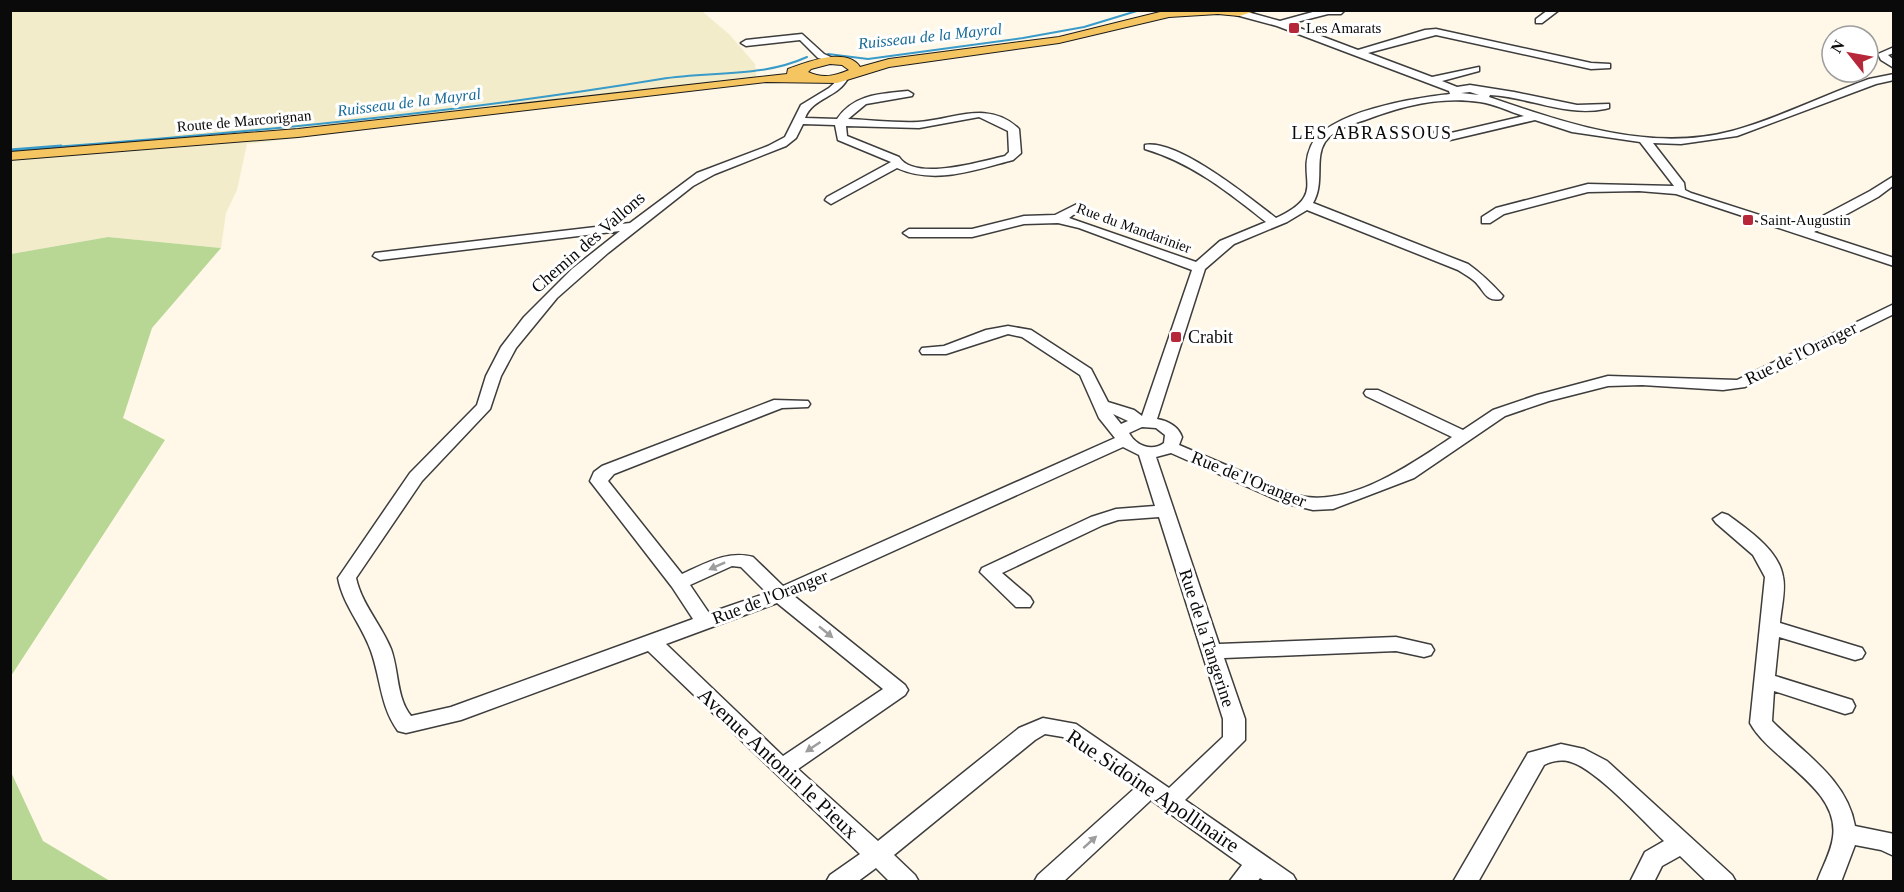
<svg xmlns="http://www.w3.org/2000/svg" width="1904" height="892" font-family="'Times New Roman',serif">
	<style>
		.farmland { fill: #f3ecca }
		.forest { fill: #b8d794 }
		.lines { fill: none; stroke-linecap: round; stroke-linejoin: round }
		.stream-far1 { stroke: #389bc9; stroke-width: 2 }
		.stream { stroke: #389bc9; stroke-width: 3 }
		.minor-casing { stroke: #3d3d3d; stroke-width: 3 }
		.major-casing { stroke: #1b1b1b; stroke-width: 2 }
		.minor { fill: #fff; fill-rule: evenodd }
		.major { fill: #f5c562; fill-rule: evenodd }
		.oneway { fill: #9d9d9d }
		.poi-dot { fill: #b62739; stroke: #fff; stroke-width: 2 }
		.labels { text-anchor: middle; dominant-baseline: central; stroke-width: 6; stroke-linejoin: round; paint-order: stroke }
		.far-poi-label { font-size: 15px; fill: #0a0a0a; stroke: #fff; text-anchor: start }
		.far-street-label { font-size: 15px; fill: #0a0a0a; stroke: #fff }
		.far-water-label { font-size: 16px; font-style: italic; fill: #186b98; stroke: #fff }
		.far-quarter-label { font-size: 18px; letter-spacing: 1.5px; fill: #0a0a0a; stroke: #fff }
		.street-label { font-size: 18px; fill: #0a0a0a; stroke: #fff }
		.poi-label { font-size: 18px; fill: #0a0a0a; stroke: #fff; text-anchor: start }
		.near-street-label { font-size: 21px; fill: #0a0a0a; stroke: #fff }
	</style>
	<rect width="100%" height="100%" fill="#fff8e8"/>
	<path class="farmland" d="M11,11h691l28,24 25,29 2,18 -510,62 -10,46 -11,23 -5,35 -113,-11 -97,17z"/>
	<path class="forest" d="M108,237l113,11 -69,80 -29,90 42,22 -154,236v-422z
		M10,770l33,71 67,40h-99z"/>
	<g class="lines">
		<path class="stream-far1" d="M828,54l40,5 155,-21 61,-11 56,-17
			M40,148c208,-15 415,-35 621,-69 49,-8 100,-1 146,-22"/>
		<path class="stream" d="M10,150l51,-4"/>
		<defs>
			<path id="minor" d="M1240,10l40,11 40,-11h25l-4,4h-13l-39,10 69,26 67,-20 11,-1 155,34 19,1v4l-19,1 -155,-34 -68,18 64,24 47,-10v4l-37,10 15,6 13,-2 44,7 63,13 32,-1v4l-4,1c-40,8 -76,-12 -115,-14l-1,2c76,26 161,56 243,34 44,-12 93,-36 137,-52l25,-5v6l-18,4 -139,52 -56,8 -28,-1 31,40 1,7 6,3 109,35 70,-37 24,-15v9l-16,12 -64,35 80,26v8l-218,-72 -37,-3 -51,1 -84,22 -14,9h-8v-6l14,-9 92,-24 86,2 -34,-44 -68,-10 -37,-12 -85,20 -16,-8 6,-3 11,4 73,-17c-14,-4 -29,-12 -44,-14 -40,-6 -78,4 -115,18 -15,5 -31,9 -40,22 -11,17 0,41 -12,61l155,61c14,10 24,20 35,32l-2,3c-14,3 -16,-6 -23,-14 -4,-6 -14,-11 -20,-15l-151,-60 -20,12 -53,22 -29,25 -48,150c11,2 21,7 25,18l-3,8 117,50c52,14 114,-30 156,-58l-86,-41 -2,-3 2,-3h12l85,40 30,-20 44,-15 71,-19 129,4 157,-76v10l-149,73 -22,3 -81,-5 -34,1 -59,15 -44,15 -91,62 -81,31 -20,1 -29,-7 -113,-50 -15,4 63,187 177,-7 35,8 3,5 -3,5 -7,2 -28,-6 -172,7 21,61v21l-60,60 108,75 4,7h-31l-6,-4 -3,4h-28l13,-17 -91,-65 -88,82h-29l4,-7 97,-87 -72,-51 -18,-3 -10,6 -141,115 21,20 4,7h-29l-14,-14 -19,14h-31l4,-7 30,-21 -212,-203 -187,69 -55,13 -8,-2c-18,-25 -17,-52 -27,-80 -9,-26 -28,-46 -33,-73l72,-105 67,-68 9,-29 15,-29 23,-30 48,-48 48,-38 -240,29 -7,-4 2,-3 255,-30 67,-50 71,-27 17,-9 16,-32 28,-17 14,-13 5,3c-10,20 -35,19 -43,40l32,1c17,-25 43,-25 71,-28l5,3 -1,2 -46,8 -18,15c23,1 47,4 70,3 35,-2 70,-23 101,7l2,24 -8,7c-38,10 -78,25 -116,8l-66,36 -6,-4 2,-3 64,-35 -53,-22 -3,-15 -32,-1 -7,14 -10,8 -71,28 -22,12 -85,67 -51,45 -41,50 -15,28 -11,33 -68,72 -66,97c6,27 25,46 35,71 8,22 5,48 20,67l40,-9 242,-88 -21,-32 -82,-106 4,-9 8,-6 172,-66 34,1 2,3 -2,3 -26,1 -168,66 -6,7 74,93c23,-10 45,-24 71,-17l30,29 332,-148 -16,-20 -19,-43 -58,-38 -14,-3 -62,20h-24l-2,-3 2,-3 22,-2 42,-16 22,-4 23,4 60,39 17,33 26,8 8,6 50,-146 -113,-42 -21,-5 -34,1 -52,13h-63l-6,-4 6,-4h63l52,-13 31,-1 22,-11 6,4 -14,10 127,44 24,-21 46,-19c-38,-30 -74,-59 -121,-73v-4c33,-6 105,53 131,73 52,-24 20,-39 35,-72 17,-35 104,-48 139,-52l-1,-3 -172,-65 -41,-11v-4zM1461,93l9,-1 9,3zM979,117l29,14 1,21 -4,4c-23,5 -90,26 -106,1l-52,-21 -1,-10 73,2zM1113,414l15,7 -7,3zM1142,427l14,1 9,7 -1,8c-12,9 -28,3 -35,-10zM1123,447l16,8 16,51 -39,3 -25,8 -109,51 -2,4 36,35h14l3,-5 -3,-5 -28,-24 101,-48 15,-5 41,-3 64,202v18l-54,51 -93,-64 -33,-6 -24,10 -141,113 -80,-72 107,-74 3,-5 -3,-5 -111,-89zM732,566l9,1 26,26 -58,20 -19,-28zM777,603l106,86 -100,67 -117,-112z
				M1548,10h11l-17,13h-6v-4z
				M802,34l22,20 9,4v4l-15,-4 -18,-18 -54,6 -5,-3 5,-3z
				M1894,47v6l-6,2 6,5v8l-13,-8 -3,-6z
				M1722,513l6,2c20,15 51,35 55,62 3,13 -2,32 -3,46l82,25 3,5 -3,5 -7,2 -76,-23 -4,39 77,24 3,6 -3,6 -7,2 -71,-23 -2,30c31,32 75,58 83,105l39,8v22l-13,-6 -26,-5 -14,37h-24c5,-15 14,-29 16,-45 7,-49 -63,-77 -83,-114l15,-146 -12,-22 -37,-32 -3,-4z
				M1561,744l23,5 23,12 125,114 4,7h-29l-27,-26 -18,10 -8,16h-24l15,-30 19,-11c-21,-20 -67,-71 -93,-79 -9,-3 -19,-1 -27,3l-66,117h-25l75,-129z"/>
			<path id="major" d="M1168,10h91l-20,6 -21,-2 -49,3 -110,26 -170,24 -52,16 -71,-1 -468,55 -288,23v-8l288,-23 489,-55 1,-5c16,-6 59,-23 72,-2l29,-8 170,-22zM830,64l12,1 7,5c-14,6 -26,9 -41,2l3,-3z"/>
		</defs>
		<use href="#minor" class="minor-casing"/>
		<use href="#major" class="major-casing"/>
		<use href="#minor" class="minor"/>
		<use href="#major" class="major"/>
	</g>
	<defs><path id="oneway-solid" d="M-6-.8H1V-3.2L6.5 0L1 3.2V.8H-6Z" transform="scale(1.5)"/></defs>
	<g class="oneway">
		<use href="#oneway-solid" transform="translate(717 566) rotate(156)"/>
		<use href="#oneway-solid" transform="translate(826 632) rotate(39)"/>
		<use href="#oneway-solid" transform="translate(813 747) rotate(146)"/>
		<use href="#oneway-solid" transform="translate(1090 842) rotate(-42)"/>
	</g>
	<g class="poi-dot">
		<rect x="1288" y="22" width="12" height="12" rx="3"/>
		<rect x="1742" y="214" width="12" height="12" rx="3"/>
		<rect x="1170" y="331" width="12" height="12" rx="3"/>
	</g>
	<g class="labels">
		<g class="far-poi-label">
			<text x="1306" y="28">Les Amarats</text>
			<text x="1760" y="220">Saint-Augustin</text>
		</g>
		<g class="far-street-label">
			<text transform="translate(244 121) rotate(-5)">Route de Marcorignan</text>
			<text transform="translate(1134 228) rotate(20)">Rue du Mandarinier</text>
		</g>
		<g class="far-water-label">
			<text transform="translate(930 36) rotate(-6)">Ruisseau de la Mayral</text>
			<text transform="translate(409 102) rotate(-7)">Ruisseau de la Mayral</text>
		</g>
		<g class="far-quarter-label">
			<text x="1372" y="133">LES ABRASSOUS</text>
		</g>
		<g class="street-label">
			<text transform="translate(588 242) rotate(-41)">Chemin des Vallons</text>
			<text transform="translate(1801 353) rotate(-26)">Rue de l'Oranger</text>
			<text transform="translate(1249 479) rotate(22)">Rue de l'Oranger</text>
			<text transform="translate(770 597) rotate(-21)">Rue de l'Oranger</text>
			<text transform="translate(1207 638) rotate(72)">Rue de la Tangerine</text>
		</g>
		<g class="poi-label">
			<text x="1188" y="337">Crabit</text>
		</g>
		<g class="near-street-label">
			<text transform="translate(778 763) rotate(43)">Avenue Antonin le Pieux</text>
			<text transform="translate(1153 791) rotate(34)">Rue Sidoine Apollinaire</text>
		</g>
	</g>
	<rect width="1904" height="892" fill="none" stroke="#0a0a0a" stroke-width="24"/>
	<g transform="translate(1850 54) rotate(301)"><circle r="28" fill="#ffffff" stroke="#9d9d9d" stroke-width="1.5"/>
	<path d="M0-4.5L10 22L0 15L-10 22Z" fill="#b62739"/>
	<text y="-9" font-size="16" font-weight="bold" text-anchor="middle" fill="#0a0a0a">N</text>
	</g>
</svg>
